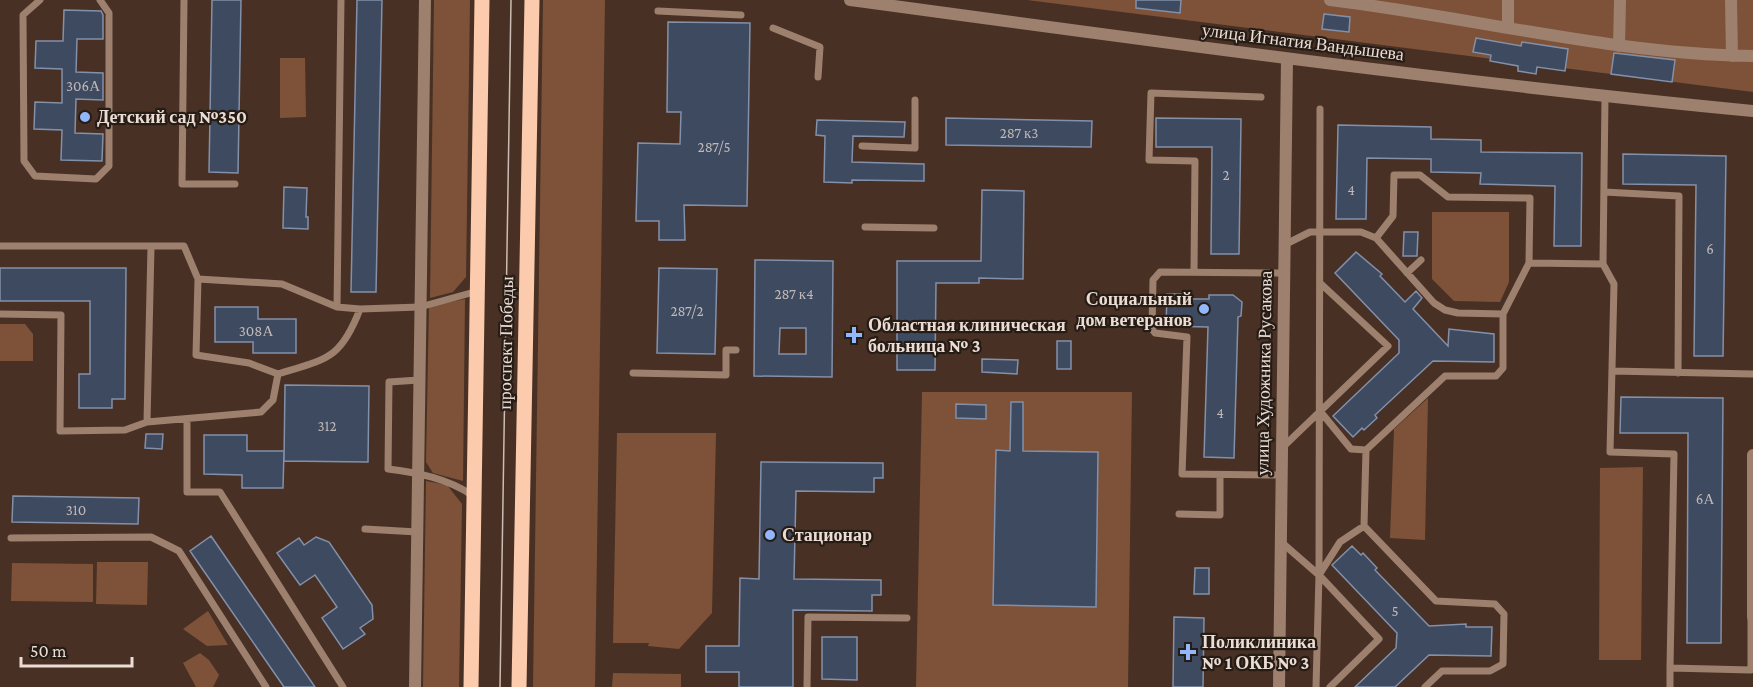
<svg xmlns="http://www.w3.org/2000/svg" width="1753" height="687" font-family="'Crimson Pro',serif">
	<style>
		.green { fill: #7d5238 }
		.building { fill: #3e4a60; stroke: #8390a9; stroke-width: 1.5; fill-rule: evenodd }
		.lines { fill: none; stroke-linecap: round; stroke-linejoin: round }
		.service { stroke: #9e806e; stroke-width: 7 }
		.minor { stroke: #9e806e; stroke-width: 12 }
		.tertiary { stroke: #9e806e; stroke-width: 12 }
		.primary { stroke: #fccaac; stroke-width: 15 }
		.tram { stroke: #cdbcb3; stroke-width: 1.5 }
		.poi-dot { fill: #92b7fd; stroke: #261c16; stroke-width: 2 }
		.labels { text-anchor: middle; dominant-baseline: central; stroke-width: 4.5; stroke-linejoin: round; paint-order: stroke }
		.number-label { font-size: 15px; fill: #c0b8b7 }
		.street-label { font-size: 18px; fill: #ebdcd4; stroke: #261c16 }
		.poi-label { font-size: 18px; font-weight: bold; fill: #ebdcd4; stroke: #261c16; text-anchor: start }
	</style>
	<rect width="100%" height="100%" fill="#483124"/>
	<path class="green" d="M434,0h36l-4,277 -13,15 -23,6z
		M543,0h62l-10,687h-62z
		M1027,0h726v92z
		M280,58h25l1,59 -26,1z
		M1432,212h77v70l-9,20 -46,-1 -22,-22z
		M465,299l-2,182 -30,-8 -7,-11 3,-156z
		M0,324h25l8,10v27h-33z
		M922,392h210l-4,295h-212z
		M1428,398l-3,142 -35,-2 4,-109z
		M617,433h99l-4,180 -33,36 -31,-3 1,-3h-36z
		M1643,467l-2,193h-42l1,-192z
		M426,481l21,4 15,19 -3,183h-36z
		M97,562h51l-1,43 -51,-1z
		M12,563l81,1v38l-82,-1z
		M208,611l20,34 -21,1 -24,-17z
		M200,653l9,7 10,15 -6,12h-17l-13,-24z
		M613,673l68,1v13h-69z"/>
	<path class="building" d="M212,0h29l-3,173 -29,-1z
		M357,0h25l-6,292h-25z
		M1136,0h45l-1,13 -44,-5z
		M64,10l37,1 2,4v24h-26l-1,33 27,1v27l-27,-1 -1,34 28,1 -1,27 -41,-1 1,-30 -28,-1 1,-27 27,1v-34l-27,-1 1,-27h27z
		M1324,14l26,3 -1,15 -27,-3z
		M668,22l82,1 -3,183 -63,-1 1,35h-26v-19h-23l2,-78 42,1 1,-32h-14z
		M1476,38l45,8 1,-4 46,7 -3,22 -28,-4 -1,7 -18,-3v-5l-28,-5 1,-6 -18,-3z
		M1614,53l61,7 -3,22 -61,-8z
		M946,118l146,3 -1,26 -145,-2z
		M1156,118l85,1 -2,135h-28l1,-107h-56z
		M817,120l88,2 -1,15 -51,-1 -1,26 72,2v17l-72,-1v3l-28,-1 1,-46 -9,-1z
		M1338,125l93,2v12l50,1v12l101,1 -1,93h-27l1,-60 -75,-2 1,-11 -50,-1v-13l-64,-1 -1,61h-30z
		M1623,154l103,2 -3,200h-29l2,-171 -73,-1z
		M284,187l23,1 -1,29h2v12l-25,-1z
		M982,190l42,1 -1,88 -44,-1v5h-43l-1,87h-38v-109h84z
		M1404,232h14l-1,24h-14z
		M1356,252l26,22 -2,2 25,26 11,-11 6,7 -9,11 35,37 1,-17 45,5v28l-61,-1 -58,54 2,3 -13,12 -2,-2 -9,9 -20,-21 66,-63v-13l-64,-67z
		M755,260l78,1 -1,116 -78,-1zM780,328h26v26h-27z
		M0,268h126l-1,131h-13v9h-33v-34h11v-73h-90z
		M659,268l58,1 -2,85 -58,-1z
		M1167,294h18v5h24v-4h24l9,7 -1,14 -3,1 -4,141 -30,-1 4,-130 -42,-1z
		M215,307h43v12h38v34h-43v-11h-38z
		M1057,341h14v28h-14z
		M982,359l36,1 -1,14 -35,-2z
		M285,385l84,1 -1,76 -84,-1z
		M1621,397l102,1 -2,245h-34l1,-210h-68z
		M1011,402h12v49l75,1 -2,155 -103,-2 3,-155 14,1z
		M956,404l30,1v14l-30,-1z
		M146,434h17l-1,15 -17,-1z
		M204,435h43v16h37l-1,37h-41v-13l-38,-1z
		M761,462l122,1v15h-9v14l-78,-1 -2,88 87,1v15h-9v16l-79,-1v77h-54v-15h-33v-26h33l1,-68 19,1z
		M13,496l126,2 -1,26 -126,-2z
		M211,536l104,151h-31l-85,-123 -9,-13z
		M316,537l13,5 43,63 1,14 -13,9 5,6 -22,15 -21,-31 15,-11 -22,-32 -15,10 -23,-32 22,-15 5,7z
		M1352,546l9,9 2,-2 14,15 -2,2 54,56 37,-2v3h26l-1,29 -62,-1 -34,32h-40l41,-39 1,-15 -65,-68z
		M1195,568h14v26h-15z
		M1174,617l30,1 -1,69h-30z
		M822,637h35v43l-35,-1z"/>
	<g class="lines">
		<path class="service" d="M40,0l-17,15 1,146 11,15 61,3 13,-13v-153l-9,-13
			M184,0l-2,184h53
			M658,11l83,4
			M773,28l47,19 -2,30
			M1605,97l-2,167 11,20 -4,168 64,2 -4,214 81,2v-53
			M862,146l53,2v-48
			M1604,192l75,4 -1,177
			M865,227l69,1
			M1284,245l26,-13h51l15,6 58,65 11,7 13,3 45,1
			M0,246h184l14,33 84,5 55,23 23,2 60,-2 58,-16
			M1529,263l74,1
			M1194,272l1,-111 -46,-1 2,-67 110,4
			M1407,273l14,-13
			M198,279l-2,76 53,8 29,11
			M337,307l4,-307
			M0,314l61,1 -1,116 65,-1 22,-8 114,-10 12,-12 5,-26c49,-15 63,-15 82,-65
			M1612,371l141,3
			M633,373l93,2v-25h10
			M419,380l-30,2 -1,87c31,4 58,9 84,26
			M1320,411l31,38 15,1
			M187,419v73h33l123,195
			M147,422l4,-175
			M1283,447l105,-101 -68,-63
			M1281,475l-99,-1 5,-137 -32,-4 -3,-4 1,-49 7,-8 124,1
			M1179,514l41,1v-40
			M1364,526l2,-76 79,-74h51l7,-8v-54l26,-51 1,-65 -82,-1 -28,-22h-26l-1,41 -17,22
			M365,529l52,3
			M11,538l140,-1 28,14 87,136
			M1280,541l39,34 60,64 -49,48
			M1319,575l21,-33 24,-16 72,75 59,3 9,10 -1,50 -13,7h-48l-17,16
			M807,687l1,-70 99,1
			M1316,687l3,-112 1,-466
			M1670,687v-19"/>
		<path class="minor" d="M1330,0c141,17 281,54 423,56
			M1731,0l1,56
			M1508,26v-26
			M1619,46l1,-46
			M1753,455v162
			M415,687l10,-687"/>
		<path class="tertiary" d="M850,0c301,41 601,82 903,111
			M1279,687l8,-628"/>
		<path class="primary" d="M471,687l11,-687
			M519,687l13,-687"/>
		<path class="tram" d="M500,687l11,-687"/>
	</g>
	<g class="poi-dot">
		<circle cx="85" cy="117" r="6"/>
		<circle cx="1204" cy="309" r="6"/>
		<path d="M851 326h6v6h6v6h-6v6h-6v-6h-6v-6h6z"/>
		<circle cx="770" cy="535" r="6"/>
		<path d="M1185 643h6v6h6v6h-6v6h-6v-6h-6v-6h6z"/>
	</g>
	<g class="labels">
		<g class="number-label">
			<text x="83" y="86">306А</text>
			<text x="1019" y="133">287 к3</text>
			<text x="714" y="147">287/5</text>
			<text x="1226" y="175">2</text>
			<text x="1351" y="190">4</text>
			<text x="1710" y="249">6</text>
			<text x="794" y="294">287 к4</text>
			<text x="687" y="311">287/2</text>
			<text x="256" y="331">308А</text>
			<text x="1220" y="413">4</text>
			<text x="327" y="426">312</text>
			<text x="1705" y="499">6А</text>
			<text x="76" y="510">310</text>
			<text x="1395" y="611">5</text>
		</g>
		<g class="street-label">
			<text transform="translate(1303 42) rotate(7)">улица Игнатия Вандышева</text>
			<text transform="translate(506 343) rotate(-89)">проспект Победы</text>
			<text transform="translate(1264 373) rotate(-89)">улица Художника Русакова</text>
		</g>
		<g class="poi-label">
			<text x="97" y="117">Детский сад №350</text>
			<text x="1192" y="299" text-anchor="end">Социальный<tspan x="1192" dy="21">дом ветеранов</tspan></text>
			<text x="868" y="325">Областная клиническая<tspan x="868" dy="21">больница № 3</tspan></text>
			<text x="782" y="535">Стационар</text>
			<text x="1202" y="642">Поликлиника<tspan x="1202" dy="21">№ 1 ОКБ № 3</tspan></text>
		</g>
	</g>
	<path d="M21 657v9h111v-9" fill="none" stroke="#ebdcd4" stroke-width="3"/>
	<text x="30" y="657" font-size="18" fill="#ebdcd4" stroke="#261c16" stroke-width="4.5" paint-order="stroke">50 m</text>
</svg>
